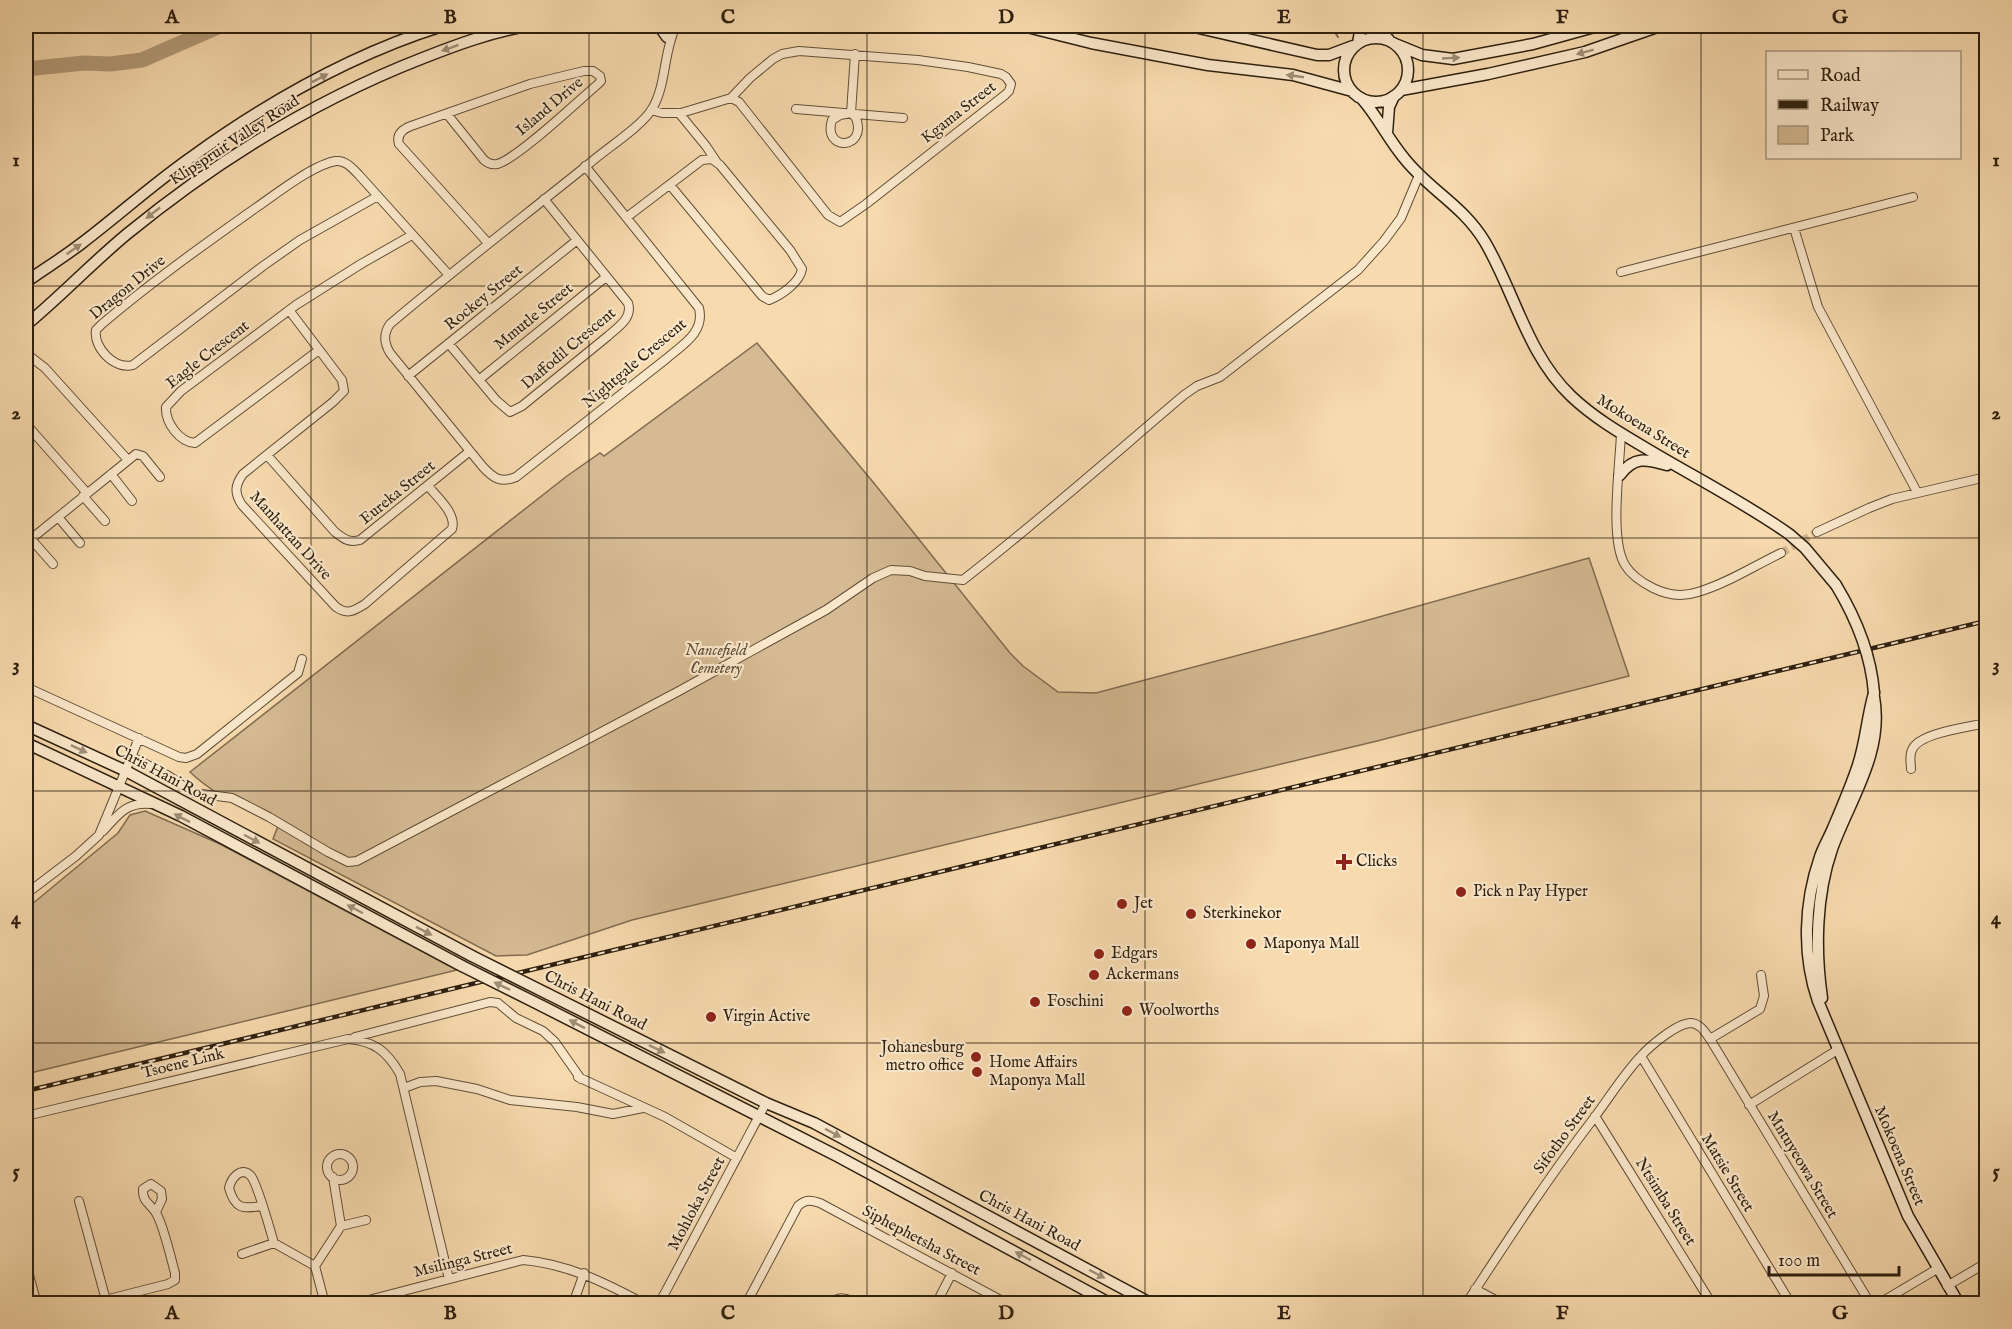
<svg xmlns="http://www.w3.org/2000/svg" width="2012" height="1329" font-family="'IM FELL English',serif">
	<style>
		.green { fill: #d5ba93; stroke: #816c51; stroke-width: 1.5 }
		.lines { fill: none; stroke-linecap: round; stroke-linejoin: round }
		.stream { stroke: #7d694e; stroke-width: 2 }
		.river { stroke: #b29a78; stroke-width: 15 }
		.minor-tunnel { stroke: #cfb58e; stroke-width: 8; stroke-dasharray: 8 4; stroke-linecap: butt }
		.minor-casing { stroke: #604e37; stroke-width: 10 }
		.secondary-casing { stroke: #2d1f0f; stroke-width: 13 }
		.minor { stroke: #fae7ca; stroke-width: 8 }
		.secondary { stroke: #fae7ca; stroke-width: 10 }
		.rail-casing { stroke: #2d1f0f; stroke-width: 4.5 }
		.rail { stroke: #fae7ca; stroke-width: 2; stroke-dasharray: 7; stroke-linecap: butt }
		.secondary-bridge-casing { stroke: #2d1f0f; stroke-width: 13; stroke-linecap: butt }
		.secondary-bridge { stroke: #fae7ca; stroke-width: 10 }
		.oneway { fill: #9e8d76 }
		.grid { fill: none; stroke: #2d1f0f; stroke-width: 1.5; stroke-opacity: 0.55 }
		.poi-dot { fill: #8f2418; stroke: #fae7ca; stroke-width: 2 }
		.labels { text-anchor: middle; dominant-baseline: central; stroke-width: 4.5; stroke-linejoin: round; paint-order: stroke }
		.street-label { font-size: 16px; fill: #2d1f0f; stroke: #fae7ca }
		.park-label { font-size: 16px; font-style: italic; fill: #5f4e37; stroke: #fae7ca }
		.poi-label { font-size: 16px; fill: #2d1f0f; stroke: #fae7ca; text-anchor: start }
		.neatline { fill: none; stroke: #2d1f0f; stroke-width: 2 }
		.grid-label { font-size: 20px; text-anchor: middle; font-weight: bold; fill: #2d1f0f }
	</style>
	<rect width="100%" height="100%" fill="#f7daae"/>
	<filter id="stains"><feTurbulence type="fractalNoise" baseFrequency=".00333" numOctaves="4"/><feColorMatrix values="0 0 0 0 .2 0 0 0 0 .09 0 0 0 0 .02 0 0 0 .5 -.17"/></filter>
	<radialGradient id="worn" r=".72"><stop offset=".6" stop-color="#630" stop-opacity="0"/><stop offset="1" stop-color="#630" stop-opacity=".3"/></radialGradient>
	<path class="green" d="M757,343l116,139 137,171 13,13 35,26 38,1 226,-60 267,-75 40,118 -252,65 -745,179 -105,35 -31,1 -223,-117 5,-13c-30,-16 -63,-30 -88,-54l377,-296 33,-23 4,3z
		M145,811l75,33 237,126 -431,104v-165l92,-76 12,-18z"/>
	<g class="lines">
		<path class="stream" d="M1325,26l8,3 5,8"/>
		<path class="river" d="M26,69l58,-6 26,1 32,-4 78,-34"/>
		<path class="minor-tunnel" d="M1781,553l36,-21"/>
		<defs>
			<path id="minor" d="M796,109l107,9
				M651,110l11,3h19l50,-15 19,-20 23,-19 9,-5 17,-3 119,9 50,7 33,7 5,3 5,7 -2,7 -4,4 -139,109 -26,18 -12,-7 -89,-113 -8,-4
				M679,113l27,33 10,15
				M851,113l-11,2 -8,5c-10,32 36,30 24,-2l-5,-5 4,-59
				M447,114l37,46c4,3 7,5 13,4 19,-4 82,-64 100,-79l4,-4 -1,-5 -7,-5h-9l-54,13 -119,42c-8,3 -15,8 -12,18l89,99
				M585,166l114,142c6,25 -17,37 -33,51l-150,118c-15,6 -22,2 -33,-10l-93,-114c-6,-10 -7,-19 0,-29 65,-55 133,-107 200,-161 16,-14 52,-37 62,-54 15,-25 11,-57 24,-83
				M378,196l-78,44 -37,26 -130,99c-18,5 -40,-17 -37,-35l6,-6c49,-42 103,-80 155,-117 19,-13 57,-43 79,-46 10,-1 17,8 23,14l89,99
				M627,217l75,-57 10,-1 8,6 70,85 12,19c-2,13 -20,26 -33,31l-7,-4 -92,-111
				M1794,228l24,79 99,185
				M1621,272l292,-75
				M289,310l53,70 2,11 -11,11 -90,72c-8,11 -9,19 -1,31l94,102c11,8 18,4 29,-3l87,-75c5,-15 -15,-32 -24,-43
				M449,344l47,56 14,12 12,-6 86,-70c10,-9 25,-18 20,-33l-84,-104
				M319,350l-124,93c-16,-1 -30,-21 -29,-36l15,-16 115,-86 65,-41 51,-29
				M26,357l6,1 13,10 83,92
				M408,376l168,-135
				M480,379l126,-102
				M26,424l61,69
				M1621,433c-1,32 -12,106 4,132 6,10 18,18 28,23 14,7 30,9 45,4 28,-8 56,-26 83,-39
				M267,455l68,77c9,7 14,11 25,8l110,-89
				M111,474l21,27
				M83,496l22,25
				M58,517l22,26
				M1817,532l52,-24 23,-9 94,-22
				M31,539l22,25
				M26,543l110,-89 7,2 17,21
				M26,687l153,70 7,1 11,-4 101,-81 4,-14
				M132,757l35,18 27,18 38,5 37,19 59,35 20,10 9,-1 322,-170 147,-81 47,-32 18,-8 19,1 15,5 38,4c76,-59 148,-123 221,-185l13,-9 23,-9 138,-107 26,-29 17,-23 18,-43
				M1911,769c0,-5 -2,-13 1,-19 6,-17 57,-23 74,-27
				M103,831c15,-16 23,-29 47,-27
				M26,894l50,-38 23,-21 40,-97
				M355,1037l135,-35 8,1 18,15 27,13 12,11 26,37
				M1710,1039l50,-30 4,-13 -3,-21
				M1641,1056l150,248
				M578,1077l87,40 72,41
				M404,1088l16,-6 16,-1 41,8 33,11 67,7 36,7 30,-6
				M1749,1105l90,-56
				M26,1116l322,-77c26,2 39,12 52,35l49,205
				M1595,1116l117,188
				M327 1167a13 13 0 1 1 26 0a13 13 0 1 1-26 0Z
				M79,1201l28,103
				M262,1206c-20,3 -27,3 -33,-18 2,-9 12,-23 22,-12 7,9 19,54 23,67l41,23 10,38
				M341,1226l25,-6
				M242,1254l32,-11
				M26,1264l11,40
				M315,1266l26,-40 -8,-49
				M1947,1286l39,-23
				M1475,1289l28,15
				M89,1304l79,-20 7,-4v-7c-4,-15 -12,-49 -19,-60 -6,-10 -14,-11 -13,-24l8,-5 10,7 1,8 -6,13
				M353,1304l170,-44c45,4 83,23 122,44
				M573,1304l11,-31
				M659,1304l107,-201
				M746,1304l52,-98c8,-7 13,-6 22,-3l188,101
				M830,1304c9,-9 17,-6 27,0
				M936,1304l16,-31
				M1466,1304c41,-63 82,-126 128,-186 15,-20 29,-43 47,-62 9,-10 35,-32 49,-33 10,0 15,9 20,16l157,259 8,4 8,-1 54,-32"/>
			<path id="secondary" d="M659,26l8,11
				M1023,26l68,17 117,22 85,10 59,16
				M1190,26l127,29h12l24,-9
				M1376,26l13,14
				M1344 70a32 32 0 1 1 64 0a32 32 0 1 1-64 0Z
				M1358,43l3,-17
				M1395,44l27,11 31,4 80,-15 65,-18
				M1401,90l87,-16 97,-22 75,-26
				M1362,99c16,18 26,40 42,59 25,32 59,47 81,84 30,51 42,112 86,154 23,22 51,38 78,54 47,28 96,53 140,84l16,14 31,37
				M1387,133l2,-26 5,-11
				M26,282c18,-13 38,-25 56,-39 37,-28 72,-60 111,-87 75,-54 160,-102 249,-130
				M26,325c35,-29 66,-62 101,-91 89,-73 188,-134 296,-176 33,-13 68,-26 104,-32
				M1620,475c14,-19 26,-16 47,-10
				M1874,693c-7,24 -8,48 -16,72 -7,21 -16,42 -25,63 -4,10 -10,19 -13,29 -16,46 -18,98 -2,144l90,215 51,88
				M26,725l100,46 346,185
				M26,743l155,73 281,150
				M548,994l218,109 48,20 338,181
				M1822,998c-7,-48 -6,-103 10,-149 18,-50 52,-96 42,-152
				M542,1006l297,151 272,147"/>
		</defs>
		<use href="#minor" class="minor-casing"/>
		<use href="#secondary" class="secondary-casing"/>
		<use href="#minor" class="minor"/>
		<use href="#secondary" class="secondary"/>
		<defs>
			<path id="rail" d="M26,1091l1960,-470"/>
		</defs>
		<use href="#rail" class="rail-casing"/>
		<use href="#rail" class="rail"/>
		<defs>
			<path id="secondary-bridge" d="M1836,585c20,33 35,70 38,108
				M472,956l76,38
				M462,966l80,40"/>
		</defs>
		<use href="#secondary-bridge" class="secondary-bridge-casing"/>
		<use href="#secondary-bridge" class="secondary-bridge"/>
	</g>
	<defs><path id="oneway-solid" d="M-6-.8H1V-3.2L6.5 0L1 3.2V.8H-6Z" transform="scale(1.5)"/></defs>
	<g class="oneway">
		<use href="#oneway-solid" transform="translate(450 48) rotate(160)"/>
		<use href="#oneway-solid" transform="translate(1585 52) rotate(165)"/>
		<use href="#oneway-solid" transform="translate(1451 58) rotate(-3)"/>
		<use href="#oneway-solid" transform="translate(1295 76) rotate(-172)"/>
		<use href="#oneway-solid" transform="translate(320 78) rotate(-27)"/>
		<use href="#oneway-solid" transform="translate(153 213) rotate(142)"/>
		<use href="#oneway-solid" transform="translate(74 249) rotate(-35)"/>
		<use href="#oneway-solid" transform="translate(79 749) rotate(25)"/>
		<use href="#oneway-solid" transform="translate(182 818) rotate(-153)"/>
		<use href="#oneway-solid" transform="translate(252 839) rotate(28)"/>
		<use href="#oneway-solid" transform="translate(355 909) rotate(-152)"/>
		<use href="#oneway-solid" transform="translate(424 931) rotate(27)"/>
		<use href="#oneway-solid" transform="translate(502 986) rotate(-154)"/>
		<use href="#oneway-solid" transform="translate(577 1024) rotate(-153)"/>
		<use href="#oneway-solid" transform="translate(657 1049) rotate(26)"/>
		<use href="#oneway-solid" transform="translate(833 1133) rotate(28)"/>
		<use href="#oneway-solid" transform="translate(1023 1256) rotate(-152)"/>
		<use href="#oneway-solid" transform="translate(1097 1274) rotate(28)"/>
	</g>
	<path class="grid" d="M311,26v1278M589,26v1278M867,26v1278M1145,26v1278M1423,26v1278M1701,26v1278M26,286h1960M26,538h1960M26,791h1960M26,1043h1960"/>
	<g class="poi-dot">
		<path d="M1341 853h6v6h6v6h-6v6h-6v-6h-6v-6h6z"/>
		<circle cx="1461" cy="892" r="6"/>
		<circle cx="1122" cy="904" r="6"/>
		<circle cx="1191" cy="914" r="6"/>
		<circle cx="1251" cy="944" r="6"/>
		<circle cx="1099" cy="954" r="6"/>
		<circle cx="1094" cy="975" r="6"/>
		<circle cx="1035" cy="1002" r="6"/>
		<circle cx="1127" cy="1011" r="6"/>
		<circle cx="711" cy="1017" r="6"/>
		<circle cx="976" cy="1057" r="6"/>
		<circle cx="977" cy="1072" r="6"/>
	</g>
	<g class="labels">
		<g class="street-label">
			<text transform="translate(550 107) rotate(-40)">Island Drive</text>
			<text transform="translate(959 113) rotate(-38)">Kgama Street</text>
			<text transform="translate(235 141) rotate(-33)">Klipspruit Valley Road</text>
			<text transform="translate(128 288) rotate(-39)">Dragon Drive</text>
			<text transform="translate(484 298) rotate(-39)">Rockey Street</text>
			<text transform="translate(534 317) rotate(-39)">Mmutle Street</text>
			<text transform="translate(569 349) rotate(-40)">Daffodil Crescent</text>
			<text transform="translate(208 355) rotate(-38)">Eagle Crescent</text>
			<text transform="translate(635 364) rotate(-40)">Nightgale Crescent</text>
			<text transform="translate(1643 427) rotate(32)">Mokoena Street</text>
			<text transform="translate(398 493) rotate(-39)">Eureka Street</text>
			<text transform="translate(290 536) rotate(48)">Manhattan Drive</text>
			<text transform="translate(165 776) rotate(28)">Chris Hani Road</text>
			<text transform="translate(595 1001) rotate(27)">Chris Hani Road</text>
			<text transform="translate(183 1064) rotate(-14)">Tsoene Link</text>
			<text transform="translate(1565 1135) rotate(-54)">Sifotho Street</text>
			<text transform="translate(1899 1156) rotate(67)">Mokoena Street</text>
			<text transform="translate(1802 1165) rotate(59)">Mntuyeowa Street</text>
			<text transform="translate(1727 1173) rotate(59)">Matsie Street</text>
			<text transform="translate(1665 1202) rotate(58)">Ntsimba Street</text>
			<text transform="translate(697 1204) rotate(-62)">Mohloka Street</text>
			<text transform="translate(1029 1221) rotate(28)">Chris Hani Road</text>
			<text transform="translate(921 1241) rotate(28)">Siphephetsha Street</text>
			<text transform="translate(463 1261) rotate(-14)">Msilinga Street</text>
		</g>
		<g class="park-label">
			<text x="716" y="651">Nancefield<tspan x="716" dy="18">Cemetery</tspan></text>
		</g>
		<g class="poi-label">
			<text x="1356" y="862">Clicks</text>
			<text x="1473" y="892">Pick n Pay Hyper</text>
			<text x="1134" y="904">Jet</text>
			<text x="1203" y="914">Sterkinekor</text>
			<text x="1263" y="944">Maponya Mall</text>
			<text x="1111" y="954">Edgars</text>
			<text x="1106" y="975">Ackermans</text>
			<text x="1047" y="1002">Foschini</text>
			<text x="1139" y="1011">Woolworths</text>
			<text x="723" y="1017">Virgin Active</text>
			<text x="964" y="1048" text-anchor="end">Johanesburg<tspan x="964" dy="18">metro office</tspan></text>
			<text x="989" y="1063">Home Affairs<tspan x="989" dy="18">Maponya Mall</tspan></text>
		</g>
	</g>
	<rect width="2012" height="1329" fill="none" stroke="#f7daae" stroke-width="66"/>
	<rect x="1766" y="51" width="195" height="108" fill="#fae7ca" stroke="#a8977f" stroke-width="1.5"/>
	<rect x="1778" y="70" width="30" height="9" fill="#fae7ca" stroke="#a8977f" stroke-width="1.5"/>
	<text x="1820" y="81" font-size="18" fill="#2d1f0f">Road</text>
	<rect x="1778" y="100" width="30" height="9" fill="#2d1f0f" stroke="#a8977f" stroke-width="1.5"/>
	<text x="1820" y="111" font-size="18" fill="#2d1f0f">Railway</text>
	<rect x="1778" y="126" width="30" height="18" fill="#d5ba93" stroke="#a8977f" stroke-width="1.5"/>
	<text x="1820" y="141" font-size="18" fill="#2d1f0f">Park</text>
	<path d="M1769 1266v9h130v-9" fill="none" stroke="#2d1f0f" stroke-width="3"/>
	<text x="1778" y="1266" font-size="18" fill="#2d1f0f" stroke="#fae7ca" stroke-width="4.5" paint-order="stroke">100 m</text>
	<rect x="33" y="33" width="1946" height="1263" class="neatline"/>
	<g class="grid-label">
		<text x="172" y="23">A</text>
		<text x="450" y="23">B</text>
		<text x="728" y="23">C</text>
		<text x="1006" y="23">D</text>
		<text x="1284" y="23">E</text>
		<text x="1562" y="23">F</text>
		<text x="1840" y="23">G</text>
		<text x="16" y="166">1</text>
		<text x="1996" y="166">1</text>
		<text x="16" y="419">2</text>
		<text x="1996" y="419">2</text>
		<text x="16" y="671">3</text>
		<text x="1996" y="671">3</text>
		<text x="16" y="924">4</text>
		<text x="1996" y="924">4</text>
		<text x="16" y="1177">5</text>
		<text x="1996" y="1177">5</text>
		<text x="172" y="1319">A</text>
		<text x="450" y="1319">B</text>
		<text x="728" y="1319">C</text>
		<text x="1006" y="1319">D</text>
		<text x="1284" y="1319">E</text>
		<text x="1562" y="1319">F</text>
		<text x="1840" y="1319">G</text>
	</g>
	<rect width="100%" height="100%" filter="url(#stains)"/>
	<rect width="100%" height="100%" fill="url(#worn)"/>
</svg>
